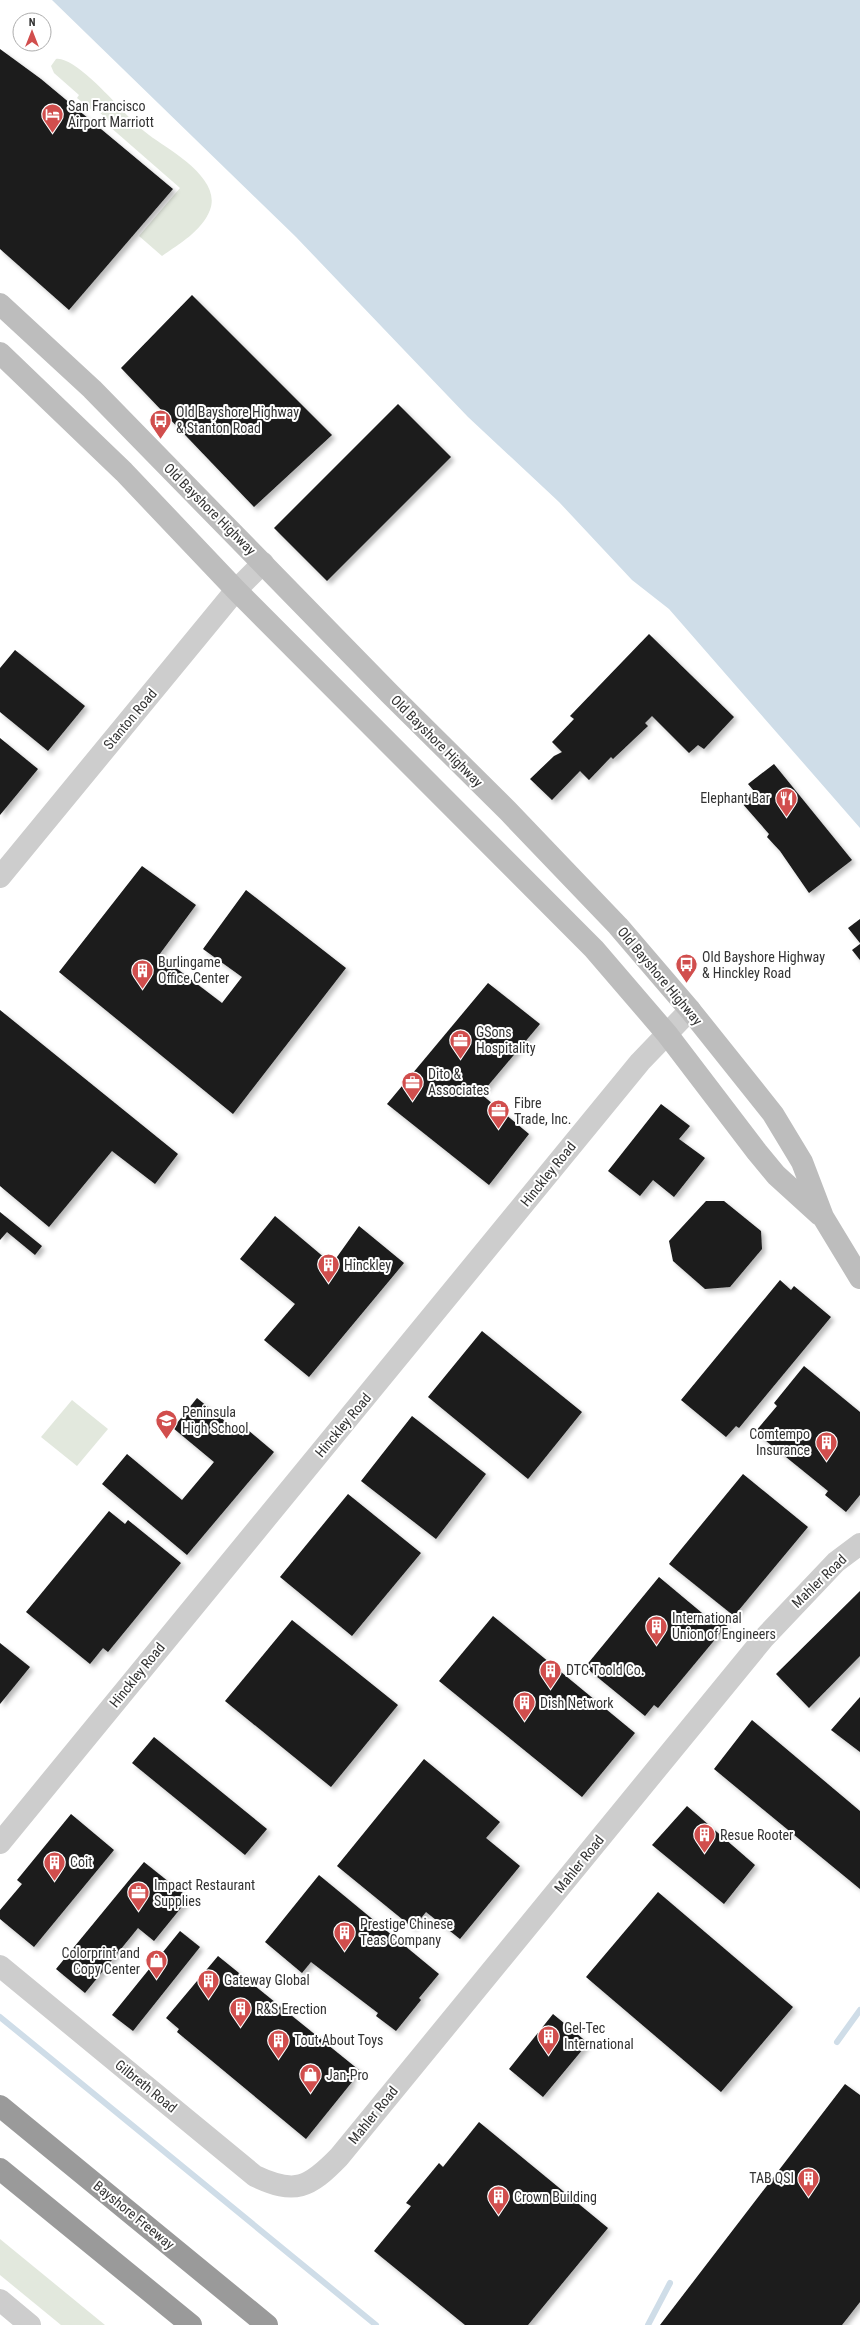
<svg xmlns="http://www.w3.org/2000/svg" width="860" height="2325" font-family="'Roboto Condensed',sans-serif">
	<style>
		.green { fill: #e2e8dd }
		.water { fill: #cfdde8 }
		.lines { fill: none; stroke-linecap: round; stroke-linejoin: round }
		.stream { stroke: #cfdde8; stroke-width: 6 }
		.building { fill: #1a1a1a; filter: url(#shadow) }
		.minor { stroke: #cdcdcd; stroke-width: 22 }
		.secondary { stroke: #bdbdbd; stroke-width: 22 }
		.motorway { stroke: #9a9a9a; stroke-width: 22 }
		.labels { text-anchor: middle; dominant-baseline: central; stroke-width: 4; stroke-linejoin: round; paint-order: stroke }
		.poi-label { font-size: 14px; fill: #333; stroke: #fff; text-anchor: start }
		.street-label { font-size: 14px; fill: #333; stroke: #fff }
	</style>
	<defs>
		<filter id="shadow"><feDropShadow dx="3.5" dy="3.5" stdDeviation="2" flood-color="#0004"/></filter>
	</defs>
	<rect width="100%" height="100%" fill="#fff"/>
	<path class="green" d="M56,59c16,-3 53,37 64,49 9,9 18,19 29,27 20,15 73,43 61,75 -8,21 -31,34 -48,46l-23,-20 41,-48 -71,-62 2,-3 -15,-14 -3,2 -16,-13 2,-3 -25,-22 -3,-7z
		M72,1400l36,29 -31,37 -36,-29z
		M0,2239l105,86h-44l-61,-50z"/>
	<path class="water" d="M52,0h808v828l-191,-219 -37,-29 -73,-78 -91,-85 -172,-180z"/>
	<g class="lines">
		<path class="stream" d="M0,2017l376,308
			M837,2042l23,-32
			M648,2325l22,-42"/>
	</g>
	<path class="building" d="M0,49l41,30 132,110 -104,121 -69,-61z
		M192,295l140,140 -78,72 -133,-139z
		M398,404l53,53 -124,124 -53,-53z
		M649,634l85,83 -30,32 -6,-4 -9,8 -37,-37 -7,7 3,3 -35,33 -2,-2 -22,23 -9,-9 -28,29 -22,-21 24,-23 8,-4 -10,-10 22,-23 -4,-3z
		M15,650l70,56 -37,45 -48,-39v-44z
		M0,738l38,31 -38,46z
		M774,764l78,96 -43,33 -29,-42 -13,-14 2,-3 -28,-32 13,-11 -6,-7z
		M142,866l54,39 -37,50 63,48 20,-26 -39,-28 43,-59 100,78 -113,146 -174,-142z
		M860,919v24l-12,-15z
		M860,944v16l-8,-10z
		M488,983l52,41 -59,70 48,40 -40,51 -102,-81z
		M0,1010l178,144 -23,30 -43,-33 -63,76 -49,-41z
		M661,1104l29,22 -11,13 26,19 -31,39 -21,-17 -13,16 -32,-25z
		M706,1201h18l37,30 1,18 -32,38 -25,2 -32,-28 -4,-20z
		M0,1212l42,34 -7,9 -28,-23 -7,8z
		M275,1216l57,48 27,-38 45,37 -95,114 -45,-37 31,-36 -55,-45z
		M780,1280l11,10 3,-4 37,31 -92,111 -3,-2 -10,11 -45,-37z
		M482,1331l100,81 -54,67 -100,-82z
		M804,1366l56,46v83l-14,17 -21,-17 3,-4 -73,-59 22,-26 -3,-3z
		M197,1398l46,38 5,-6 26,22 -87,103 -85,-71 25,-30 55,46 32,-38 -41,-34z
		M412,1416l74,58 -50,65 -75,-58z
		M743,1474l65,53 -74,89 -65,-52z
		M348,1494l73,59 -69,83 -72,-59z
		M109,1511l16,13 3,-4 53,43 -73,89 -5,-4 -13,16 -64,-52z
		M659,1577l55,46 4,-4 9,6 -69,83 -4,-3 -9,11 -60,-49z
		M860,1591v65l-51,52 -33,-34z
		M493,1616l142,117 -53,64 -143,-116z
		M292,1620l106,85 -67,82 -106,-86z
		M0,1643l30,24 -30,37z
		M860,1697v55l-29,-22z
		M752,1720l108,91v78l-146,-120z
		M154,1737l113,92 -22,26 -113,-92z
		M424,1759l76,63 -14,16 34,28 -60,73 -34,-27 -13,16 -76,-62z
		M687,1806l68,59 -31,39 -72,-59z
		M71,1814l43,36 -80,97 -34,-28v-9l22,-26 -5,-4z
		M144,1862l45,36 -35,43 -16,-13 -53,65 -29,-24z
		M319,1875l120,99 -20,24 2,2 -25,31 -20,-15 2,-3 -67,-51 -9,11 -37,-31z
		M658,1892l135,115 -72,85 -135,-115z
		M180,1931l20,16 -67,84 -21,-16z
		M218,1956l141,114 -9,11 2,1 -46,57 -129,-107 2,-3 -13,-11z
		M553,2014l35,29 -45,54 -34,-28z
		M845,2084l15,11v207l-18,23h-182z
		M479,2122l129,106 -80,97h-63l-91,-74 37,-45 -5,-3 33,-40 4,4z"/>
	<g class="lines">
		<path class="minor" d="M0,877l236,-287 27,-27
			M0,1843l640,-781 50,-52
			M0,1966l255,210c40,19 54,12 84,-19l424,-518 73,-77 24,-18
			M0,2300l30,25"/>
		<path class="secondary" d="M0,304l92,85 298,305 118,117 110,115 72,84 83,104 29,48 21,55 37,61
			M0,353l124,119 112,118 358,359 73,85 90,118 19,23 44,40"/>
		<path class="motorway" d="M0,2106l267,219
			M0,2169l191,156"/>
	</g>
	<defs>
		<symbol id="hotel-pin" viewBox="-11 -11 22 30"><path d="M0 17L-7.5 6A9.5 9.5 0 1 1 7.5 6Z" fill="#d14e4d" stroke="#fff"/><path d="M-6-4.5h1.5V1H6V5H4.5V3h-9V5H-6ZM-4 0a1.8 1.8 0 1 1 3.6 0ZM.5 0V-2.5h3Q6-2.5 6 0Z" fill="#fff"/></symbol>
		<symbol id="bus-pin" viewBox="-11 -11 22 30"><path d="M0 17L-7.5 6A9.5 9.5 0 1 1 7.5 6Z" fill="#d14e4d" stroke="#fff"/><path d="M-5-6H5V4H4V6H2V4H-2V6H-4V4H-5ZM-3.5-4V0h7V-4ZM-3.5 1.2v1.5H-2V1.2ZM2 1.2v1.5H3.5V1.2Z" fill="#fff"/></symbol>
		<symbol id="restaurant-pin" viewBox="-11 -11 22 30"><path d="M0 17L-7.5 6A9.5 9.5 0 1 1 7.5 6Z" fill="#d14e4d" stroke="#fff"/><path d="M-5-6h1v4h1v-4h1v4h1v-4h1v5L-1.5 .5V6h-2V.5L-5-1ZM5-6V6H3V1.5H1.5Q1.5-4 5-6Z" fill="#fff"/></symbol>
		<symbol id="building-pin" viewBox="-11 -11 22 30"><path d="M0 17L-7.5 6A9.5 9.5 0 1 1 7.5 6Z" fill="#d14e4d" stroke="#fff"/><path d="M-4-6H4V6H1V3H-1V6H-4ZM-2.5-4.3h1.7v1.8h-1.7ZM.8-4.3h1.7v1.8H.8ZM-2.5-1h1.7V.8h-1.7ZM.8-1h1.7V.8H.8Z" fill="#fff"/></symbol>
		<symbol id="office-pin" viewBox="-11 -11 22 30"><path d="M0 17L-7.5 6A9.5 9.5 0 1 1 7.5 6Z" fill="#d14e4d" stroke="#fff"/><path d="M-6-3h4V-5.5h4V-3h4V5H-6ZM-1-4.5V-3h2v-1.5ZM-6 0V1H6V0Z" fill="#fff"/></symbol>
		<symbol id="school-pin" viewBox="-11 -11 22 30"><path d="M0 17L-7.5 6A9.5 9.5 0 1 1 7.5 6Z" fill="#d14e4d" stroke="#fff"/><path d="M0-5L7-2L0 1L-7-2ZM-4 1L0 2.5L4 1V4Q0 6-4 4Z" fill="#fff"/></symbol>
		<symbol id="shop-pin" viewBox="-11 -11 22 30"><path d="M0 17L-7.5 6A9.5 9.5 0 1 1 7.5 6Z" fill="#d14e4d" stroke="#fff"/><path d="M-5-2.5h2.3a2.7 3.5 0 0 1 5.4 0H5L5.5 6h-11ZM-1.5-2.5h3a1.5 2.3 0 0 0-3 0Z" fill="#fff"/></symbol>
	</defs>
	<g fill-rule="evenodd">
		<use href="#hotel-pin" x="40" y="102" width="25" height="34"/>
		<use href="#bus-pin" x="148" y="408" width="25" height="34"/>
		<use href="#restaurant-pin" x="774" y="786" width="25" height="34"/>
		<use href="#bus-pin" x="674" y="952" width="25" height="34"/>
		<use href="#building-pin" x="130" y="958" width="25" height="34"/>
		<use href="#office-pin" x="448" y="1028" width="25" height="34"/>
		<use href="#office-pin" x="400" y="1070" width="25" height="34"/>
		<use href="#office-pin" x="486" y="1098" width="25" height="34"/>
		<use href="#building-pin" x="316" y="1252" width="25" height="34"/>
		<use href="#school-pin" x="154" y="1408" width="25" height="34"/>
		<use href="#building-pin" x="814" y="1430" width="25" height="34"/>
		<use href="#building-pin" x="644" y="1614" width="25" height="34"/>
		<use href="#building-pin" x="538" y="1658" width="25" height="34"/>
		<use href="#building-pin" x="512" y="1690" width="25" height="34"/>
		<use href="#building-pin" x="692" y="1822" width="25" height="34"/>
		<use href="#building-pin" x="42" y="1850" width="25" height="34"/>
		<use href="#office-pin" x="126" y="1880" width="25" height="34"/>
		<use href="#building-pin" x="332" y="1920" width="25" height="34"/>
		<use href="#shop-pin" x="144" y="1948" width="25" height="34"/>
		<use href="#building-pin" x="196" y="1968" width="25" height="34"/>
		<use href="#building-pin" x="228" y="1996" width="25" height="34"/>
		<use href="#building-pin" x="536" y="2024" width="25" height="34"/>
		<use href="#building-pin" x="266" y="2028" width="25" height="34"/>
		<use href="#shop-pin" x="298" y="2062" width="25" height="34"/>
		<use href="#building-pin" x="796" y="2166" width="25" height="34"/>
		<use href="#building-pin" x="486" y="2184" width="25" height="34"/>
	</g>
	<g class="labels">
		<g class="poi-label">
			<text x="68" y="106">San Francisco<tspan x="68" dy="16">Airport Marriott</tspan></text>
			<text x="176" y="412">Old Bayshore Highway<tspan x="176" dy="16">&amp; Stanton Road</tspan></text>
			<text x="770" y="798" text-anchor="end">Elephant Bar</text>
			<text x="702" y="957">Old Bayshore Highway<tspan x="702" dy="16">&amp; Hinckley Road</tspan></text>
			<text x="158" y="962">Burlingame<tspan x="158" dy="16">Office Center</tspan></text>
			<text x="476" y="1032">GSons<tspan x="476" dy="16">Hospitality</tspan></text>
			<text x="428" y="1074">Dito &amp;<tspan x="428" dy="16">Associates</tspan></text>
			<text x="514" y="1103">Fibre<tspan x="514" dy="16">Trade, Inc.</tspan></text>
			<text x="344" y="1265">Hinckley</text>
			<text x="182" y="1412">Peninsula<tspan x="182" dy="16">High School</tspan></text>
			<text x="810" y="1434" text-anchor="end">Comtempo<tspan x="810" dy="16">Insurance</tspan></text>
			<text x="672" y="1618">International<tspan x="672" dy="16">Union of Engineers</tspan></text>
			<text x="566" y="1670">DTC Toold Co.</text>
			<text x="540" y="1703">Dish Network</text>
			<text x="720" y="1835">Resue Rooter</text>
			<text x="70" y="1862">Coit</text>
			<text x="154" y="1885">Impact Restaurant<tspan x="154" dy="16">Supplies</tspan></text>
			<text x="360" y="1924">Prestige Chinese<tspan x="360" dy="16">Teas Company</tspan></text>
			<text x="140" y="1953" text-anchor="end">Colorprint and<tspan x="140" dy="16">Copy Center</tspan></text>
			<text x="224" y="1980">Gateway Global</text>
			<text x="256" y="2009">R&amp;S Erection</text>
			<text x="564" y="2028">Gel-Tec<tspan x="564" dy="16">International</tspan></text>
			<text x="294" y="2040">Tout About Toys</text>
			<text x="326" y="2075">Jan-Pro</text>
			<text x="794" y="2178" text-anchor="end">TAB QSI</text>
			<text x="514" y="2197">Crown Building</text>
		</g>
		<g class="street-label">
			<text transform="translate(210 509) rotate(45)">Old Bayshore Highway</text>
			<text transform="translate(130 719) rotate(-50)">Stanton Road</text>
			<text transform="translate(437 741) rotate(45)">Old Bayshore Highway</text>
			<text transform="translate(660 976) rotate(50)">Old Bayshore Highway</text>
			<text transform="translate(548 1174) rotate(-51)">Hinckley Road</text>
			<text transform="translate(343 1425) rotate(-50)">Hinckley Road</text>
			<text transform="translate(819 1581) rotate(-44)">Mahler Road</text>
			<text transform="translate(137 1675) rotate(-51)">Hinckley Road</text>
			<text transform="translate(579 1864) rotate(-51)">Mahler Road</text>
			<text transform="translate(146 2086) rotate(39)">Gilbreth Road</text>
			<text transform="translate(373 2115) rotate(-51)">Mahler Road</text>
			<text transform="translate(134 2215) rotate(39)">Bayshore Freeway</text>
		</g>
	</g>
	<g transform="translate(32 32)"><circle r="19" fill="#ffffff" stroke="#adadad"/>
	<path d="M0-3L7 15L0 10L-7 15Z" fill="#d14e4d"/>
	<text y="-6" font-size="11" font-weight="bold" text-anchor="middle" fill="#333333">N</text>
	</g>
</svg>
